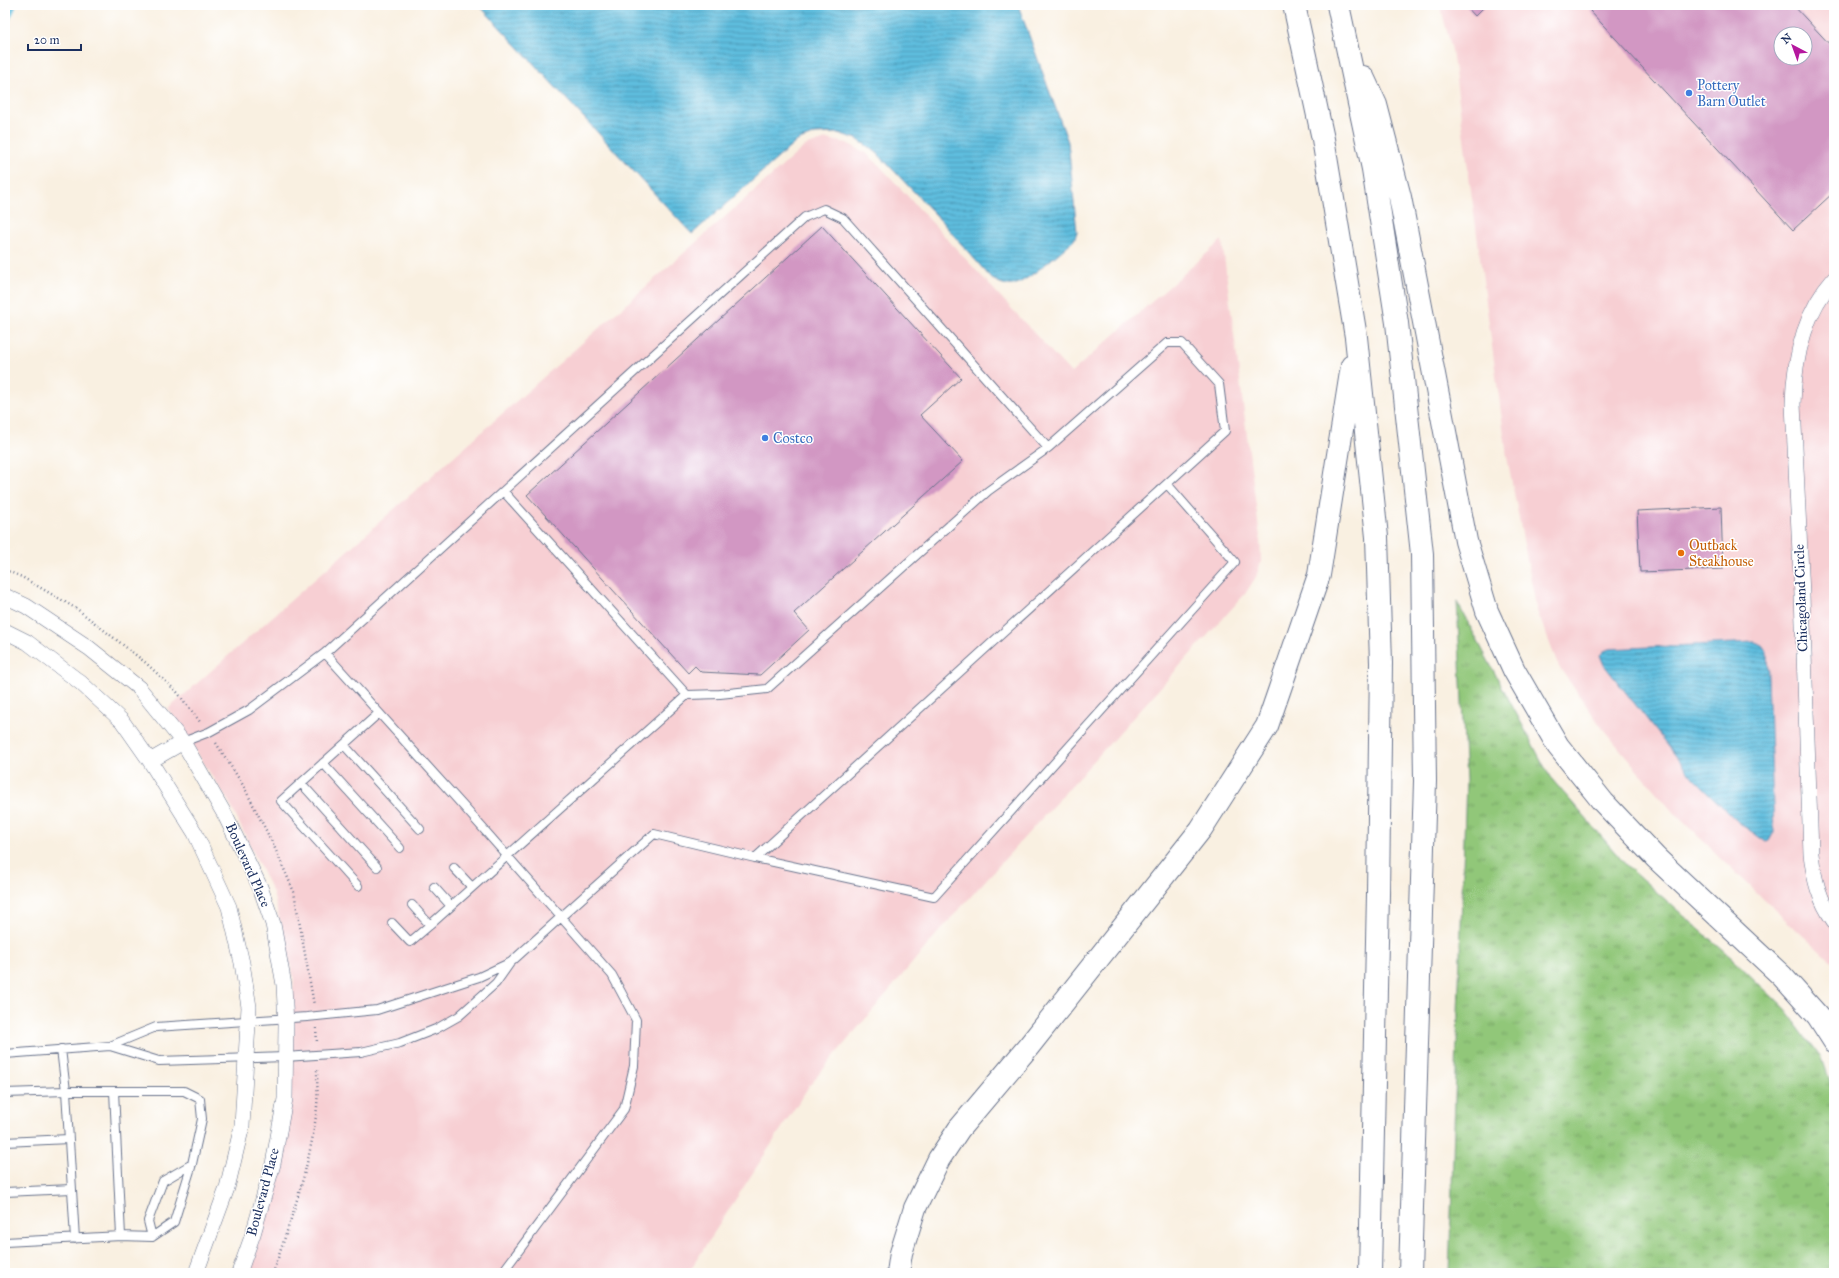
<svg xmlns="http://www.w3.org/2000/svg" width="1839" height="1278" font-family="'IM FELL Great Primer',serif">
	<style>
		.built { fill: #f7cfd3; fill-rule: evenodd }
		.grass { fill: url(#grass-tufts); stroke: #567b6c }
		.water { fill: url(#water-rules); stroke: #3d769e }
		.lines { fill: none; stroke-linecap: round; stroke-linejoin: round }
		.stream { stroke: #5fbdde; stroke-width: 5.5 }
		.building { fill: #d297c3; fill-rule: evenodd }
		.lane-casing { stroke: #69738c; stroke-width: 10 }
		.street-casing { stroke: #69738c; stroke-width: 16 }
		.highway-casing { stroke: #69738c; stroke-width: 24 }
		.path { stroke: #69738c; stroke-width: 2.5; stroke-dasharray: 1 3; stroke-linecap: butt }
		.lane { stroke: #fff; stroke-width: 8 }
		.street { stroke: #fff; stroke-width: 15 }
		.highway { stroke: #fff; stroke-width: 22 }
		.shop-dot { fill: #3f7fe0; stroke: #fff; stroke-width: 1.5 }
		.food-dot { fill: #e8710a; stroke: #fff; stroke-width: 1.5 }
		.labels { text-anchor: middle; dominant-baseline: central; stroke-width: 3; stroke-linejoin: round; paint-order: stroke }
		.shop-label { font-size: 14px; fill: #366cbe; stroke: #fff; text-anchor: start }
		.food-label { font-size: 14px; fill: #c56008; stroke: #fff; text-anchor: start }
		.street-label { font-size: 14px; fill: #1b2f5e; stroke: #fff }
	</style>
	<defs>
		<pattern id="grass-tufts" width="24" height="20" patternUnits="userSpaceOnUse"><rect width="24" height="20" fill="#91c779"/><path d="M3 7l-1-3M5 7V3M7 7l1-3M15 17l-1-3M17 17v-4M19 17l1-3" fill="none" stroke="#76a266"/></pattern>
		<pattern id="water-rules" width="6" height="5" patternUnits="userSpaceOnUse"><rect width="6" height="5" fill="#5fbdde"/><path d="M0 2.5h6" fill="none" stroke="#4e9ab7"/></pattern>
	</defs>
	<rect width="100%" height="100%" fill="#fff"/>
	<filter id="ink" filterUnits="userSpaceOnUse"><feTurbulence type="fractalNoise" baseFrequency=".025" numOctaves="2"/><feDisplacementMap in="SourceGraphic" scale="8" xChannelSelector="R" yChannelSelector="G"/><feConvolveMatrix kernelMatrix="1 2 1 2 8 2 1 2 1" color-interpolation-filters="sRGB"/></filter>
	<filter id="wash" filterUnits="userSpaceOnUse"><feTurbulence type="fractalNoise" baseFrequency=".012" numOctaves="4" result="noise"/><feDisplacementMap in="SourceGraphic" scale="16" xChannelSelector="R" yChannelSelector="G"/><feGaussianBlur stdDeviation="0.9" result="paint"/><feColorMatrix in="noise" values="0 0 0 0 0 0 0 0 0 0 0 0 0 0 0 0 0 1.4 0 .05"/><feComposite in="paint" operator="in"/></filter>
	<g filter="url(#wash)">
		<rect width="100%" height="100%" fill="#f9f0e1"/>
		<path class="built" d="M1440,5h394v959l-57,-52 -104,-100 -70,-83 -44,-62 -22,-56 -30,-154 -55,-407zM1781,34h24v24h-24z
			M826,139l21,4 19,10 13,12 192,208 151,-133 38,297 1,25 -5,15 -11,17 -310,342 -126,150 -121,187h-441l30,-94 17,-200 -21,-86 -44,-91 -61,-93 637,-563z"/>
		<path class="grass" d="M1457,602l93,175 76,88 108,95 51,49 37,49 12,35v180h-385l17,-492z"/>
		<path class="water" d="M479,5h539l50,137 9,90 -3,8c-12,10 -48,43 -61,45 -8,1 -15,-3 -21,-6l-57,-65 -59,-62 -19,-13 -19,-6 -23,1 -18,7 -105,93z
			M1754,642l8,3 5,7 7,180 -5,9 -3,1 -28,-20 -43,-42 -91,-115 -4,-10 4,-4 5,-2z"/>
		<g class="lines">
			<path class="stream" d="M5,25l9,-20"/>
		</g>
		<g id="blocks">
			<path class="building" d="M1465,5h21l-11,11z
				M1596,5h197l41,44v143l-41,38 -203,-219zM1781,34h24v24h-24z
				M822,226l139,152 -41,37 43,46 -169,152 15,17 -49,45 -59,-3 -6,-6 -7,7 -161,-178z
				M1721,507l2,62 -83,3 -3,-61z"/>
		</g>
	</g>
	<g filter="url(#ink)">
		<use href="#blocks" fill-opacity="0" stroke="#69738c" stroke-width="1"/>
		<g class="lines">
			<defs>
				<path id="lane" d="M325,653l480,-436 19,-8 19,9 205,230 119,-105h15l37,41 6,47 -470,427 -101,-24 -93,83 51,58 24,45 -2,46 -10,43 -122,164
					M687,695l33,-1 47,-5 221,-198 60,-43
					M344,745l76,84
					M323,763l77,85
					M301,783l-20,18 77,85
					M755,858l179,39 301,-335 -68,-78
					M377,867l-76,-84 78,-70
					M454,868l18,19
					M434,887l17,19
					M412,905l18,20 257,-230 -183,-203
					M392,923l18,19 20,-17
					M110,1046l49,15 126,-4 76,-5 39,-9 36,-14 23,-13 37,-33 14,-20 51,-46 -96,-109 -140,-155 -76,57 -40,22 -26,10
					M5,1054l105,-8 46,-19 151,-10 70,-7 102,-33 30,-14
					M114,1091l7,145
					M5,1093l61,-2 -5,-42
					M5,1142l64,-3
					M5,1192l67,-3
					M152,1237l-4,-16 15,-40 29,-17
					M5,1242l116,-6 31,1 22,-15 18,-58 10,-45 -2,-20 -16,-8h-118l9,148"/>
				<path id="street" d="M1834,279c-31,35 -40,80 -41,125l9,191 9,259c3,25 8,46 23,67
					M5,596l21,10 63,42 50,40 44,54 42,73 35,72 13,37 11,61 2,40 -1,74 -12,65 -20,70 -14,39
					M5,631l22,11 54,41 41,38 28,40 45,72 34,74 13,56 7,44 -7,119 -15,62 -31,85
					M150,761l33,-19"/>
				<path id="highway" d="M1294,5l29,134 33,198 21,200 4,126 -3,231 -8,379
					M1338,5l35,164 24,154 25,231 3,227 -15,492
					M1363,77l13,28 24,92 66,344 21,70 27,59 44,76 45,56 53,56 126,118 36,40 16,25
					M898,1273l3,-20 14,-45 24,-49 20,-30 70,-83 172,-217 66,-103 52,-151 33,-209"/>
			</defs>
			<use href="#lane" class="lane-casing"/>
			<use href="#street" class="street-casing"/>
			<use href="#highway" class="highway-casing"/>
			<path class="path" d="M5,570l17,7 55,32 69,54 31,29 24,31
				M216,743l27,42 31,61 20,46 20,113
				M316,1028l1,14
				M273,1273c18,-54 38,-109 44,-166 1,-13 0,-26 0,-40"/>
			<use href="#lane" class="lane"/>
			<use href="#street" class="street"/>
			<use href="#highway" class="highway"/>
		</g>
	</g>
	<g class="shop-dot">
		<circle cx="1689" cy="93" r="4"/>
		<circle cx="765" cy="438" r="4"/>
	</g>
	<circle class="food-dot" cx="1681" cy="553" r="4"/>
	<g class="labels">
		<g class="shop-label">
			<text x="1697" y="85">Pottery<tspan x="1697" dy="16">Barn Outlet</tspan></text>
			<text x="773" y="438">Costco</text>
		</g>
		<g class="food-label">
			<text x="1689" y="545">Outback<tspan x="1689" dy="16">Steakhouse</tspan></text>
		</g>
		<g class="street-label">
			<text transform="translate(1801 598) rotate(-92)">Chicagoland Circle</text>
			<text transform="translate(248 865) rotate(66)">Boulevard Place</text>
			<text transform="translate(263 1192) rotate(-75)">Boulevard Place</text>
		</g>
	</g>
	<rect width="1839" height="1278" fill="none" stroke="#fff" stroke-width="20"/>
	<g transform="translate(1793 46) rotate(319)"><circle r="19" fill="#ffffff" stroke="#a4acbf"/>
	<path d="M0-3L7 15L0 10L-7 15Z" fill="#b5179e"/>
	<text y="-6" font-size="11" font-weight="bold" text-anchor="middle" fill="#1b2f5e">N</text>
	</g>
	<path d="M28 44v6h53v-6" fill="none" stroke="#1b2f5e" stroke-width="2"/>
	<text x="34" y="44" font-size="12" fill="#1b2f5e" stroke="#ffffff" stroke-width="3" paint-order="stroke">20 m</text>
</svg>
